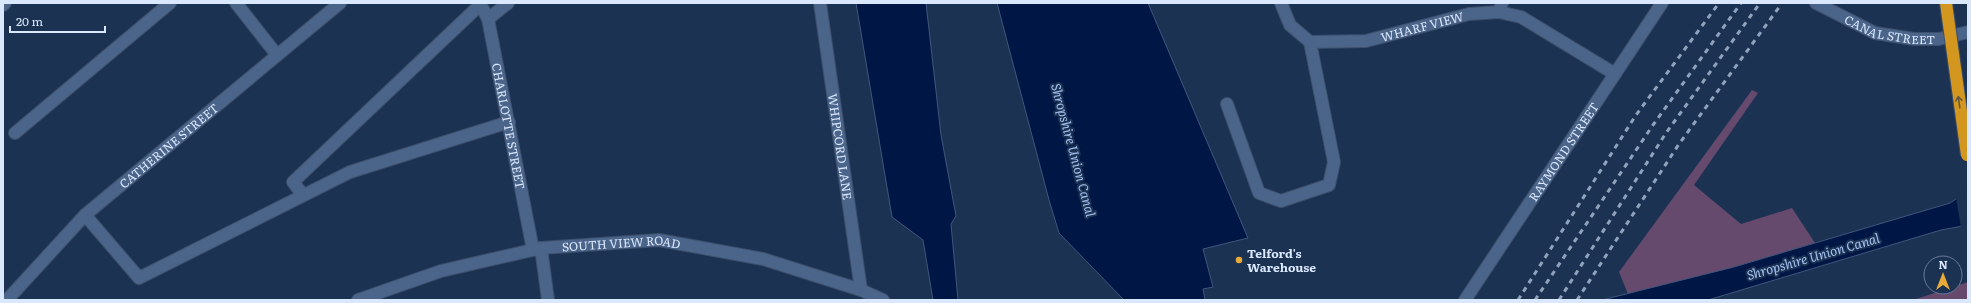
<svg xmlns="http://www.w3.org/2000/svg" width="1971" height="303" font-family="Literata,serif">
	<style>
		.green { fill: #654a6d }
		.water { fill: #001745; stroke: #41567c }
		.pier { fill: #1c3253 }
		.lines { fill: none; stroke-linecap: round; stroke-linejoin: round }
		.lane-casing { stroke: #3c4f6b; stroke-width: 14 }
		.street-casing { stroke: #3c4f6b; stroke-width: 14 }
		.secondary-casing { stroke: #3c4f6b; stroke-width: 14 }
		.lane { stroke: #4b6489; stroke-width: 12 }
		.street { stroke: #4b6489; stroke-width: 12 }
		.secondary { stroke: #4b6489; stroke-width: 12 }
		.rail { stroke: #91a3bc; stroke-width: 3; stroke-dasharray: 5 5; stroke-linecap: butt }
		.highway-bridge-casing { stroke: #3c4f6b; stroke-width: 14; stroke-linecap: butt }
		.highway-bridge { stroke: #d39720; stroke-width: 12 }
		.oneway { stroke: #655a3f }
		.poi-dot { fill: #e9ab38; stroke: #1c3253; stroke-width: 1.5 }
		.labels { text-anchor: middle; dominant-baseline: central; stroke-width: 4; stroke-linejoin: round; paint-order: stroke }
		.street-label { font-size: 12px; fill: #d9e8fd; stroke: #1c3253 }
		.poi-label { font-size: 12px; font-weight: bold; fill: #d9e8fd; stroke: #1c3253; text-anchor: start }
		.water-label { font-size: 13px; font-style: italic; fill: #a3c1f0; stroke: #1c3253 }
	</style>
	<rect width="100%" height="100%" fill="#1c3253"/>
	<path class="green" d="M1752,90l6,3 -64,92 47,39 51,-16 23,35 -81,24 -106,27 -9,-22z
		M1968,282v18h-55z"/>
	<path class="water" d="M856,3h70l15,132 15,81 -5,8 7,76h-25l-10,-60 -31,-23z
		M997,3h151l100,235 -45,11 10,38 -10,2 2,11h-81l-65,-67 -10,-33z
		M1968,191v34l-27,5 -233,70h-106l132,-33 216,-64z"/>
	<path class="pier" d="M1968,189v38l-7,1 -5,-31z"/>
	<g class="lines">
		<defs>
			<path id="lane" d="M236,3l41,52
				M1499,12l3,-9
				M488,19l20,-16
				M1227,104l32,89 22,8 48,-16 5,-23 -24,-120
				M15,133l155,-130
				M303,195l-10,-13 188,-178
				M85,215l54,63 211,-106 159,-50"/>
			<g id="street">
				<path id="s1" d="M480,3l8,16 45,231"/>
				<path id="s2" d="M820,3l41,287"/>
				<path id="s3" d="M1281,3l9,22 20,17 56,-1 103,-27 30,-2 22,5 94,57"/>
				<path d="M3,5l2,-2"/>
				<path d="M541,248l7,52"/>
				<path id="s4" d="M7,300l78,-85 255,-212"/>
			</g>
			<g id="secondary">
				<path id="s5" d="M1816,3l59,30 39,6h25l29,-7"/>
				<path id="s6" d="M358,300l83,-29 100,-23 118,-8 104,19 98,31 22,10"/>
				<path id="s7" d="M1465,300l197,-297"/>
			</g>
		</defs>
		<use href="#lane" class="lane-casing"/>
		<use href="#street" class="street-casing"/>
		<use href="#secondary" class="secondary-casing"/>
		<use href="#lane" class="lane"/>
		<use href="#street" class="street"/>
		<use href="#secondary" class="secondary"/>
		<path class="rail" d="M1518,300l118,-185 83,-112
			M1535,300l118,-175 88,-122
			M1559,300l107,-167 94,-130
			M1577,300l102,-156 101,-138"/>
		<defs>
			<path id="highway-bridge" d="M1946,3l21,152"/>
		</defs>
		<use href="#highway-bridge" class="highway-bridge-casing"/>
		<use href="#highway-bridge" class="highway-bridge"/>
	</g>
	<defs><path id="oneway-shaft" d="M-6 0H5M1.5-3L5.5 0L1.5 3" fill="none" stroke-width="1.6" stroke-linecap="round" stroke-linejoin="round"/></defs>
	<use class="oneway" href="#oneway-shaft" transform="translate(1959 102) rotate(-98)"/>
	<circle class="poi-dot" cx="1239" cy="260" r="4"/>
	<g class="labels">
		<g class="street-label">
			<text stroke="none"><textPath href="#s3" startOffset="164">WHARF VIEW</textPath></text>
			<text stroke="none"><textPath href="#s5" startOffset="80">CANAL STREET</textPath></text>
			<text stroke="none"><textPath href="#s1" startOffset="127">CHARLOTTE STREET</textPath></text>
			<text stroke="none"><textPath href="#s4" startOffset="224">CATHERINE STREET</textPath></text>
			<text stroke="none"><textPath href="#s2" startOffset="145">WHIPCORD LANE</textPath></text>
			<text stroke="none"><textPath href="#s7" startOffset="178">RAYMOND STREET</textPath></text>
			<text stroke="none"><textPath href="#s6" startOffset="271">SOUTH VIEW ROAD</textPath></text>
		</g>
		<g class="poi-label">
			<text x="1247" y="253">Telford's<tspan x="1247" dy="14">Warehouse</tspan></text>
		</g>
		<g class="water-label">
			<text transform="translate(1074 150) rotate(75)">Shropshire Union Canal</text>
			<text transform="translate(1813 256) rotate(-16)">Shropshire Union Canal</text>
		</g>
	</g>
	<rect width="1971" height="303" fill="none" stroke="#d9e8fd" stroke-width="8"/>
	<g transform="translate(1943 275)"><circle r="19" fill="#1c3253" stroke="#687b97"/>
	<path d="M0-3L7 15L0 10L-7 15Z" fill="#e9ab38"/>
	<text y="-6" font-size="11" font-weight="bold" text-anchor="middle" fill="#d9e8fd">N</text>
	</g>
	<path d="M10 26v6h95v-6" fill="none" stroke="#d9e8fd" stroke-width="2"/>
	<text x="16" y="26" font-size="12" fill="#d9e8fd" stroke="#1c3253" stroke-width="3" paint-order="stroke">20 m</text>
</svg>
